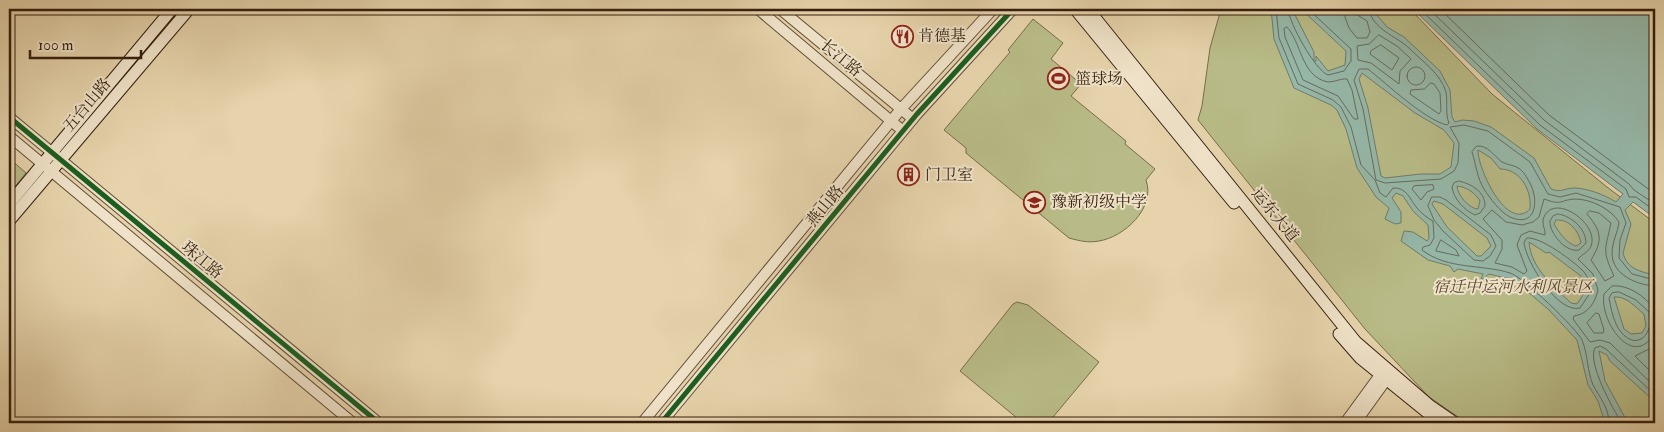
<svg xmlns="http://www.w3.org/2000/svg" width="1664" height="432" font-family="'IM FELL Double Pica','Noto Serif SC',serif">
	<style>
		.green { fill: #b8bb87; stroke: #766d4b }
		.water { fill: #96b8a9; stroke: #6f7b6b; fill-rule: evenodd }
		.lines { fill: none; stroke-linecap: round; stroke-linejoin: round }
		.shore { stroke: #666c5c; stroke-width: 1 }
		.tertiary-casing { stroke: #614c36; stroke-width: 12 }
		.secondary-casing { stroke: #351f0f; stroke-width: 13 }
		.tertiary { stroke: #efe2c8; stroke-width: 10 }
		.secondary { stroke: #efe2c8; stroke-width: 11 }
		.cycleway-casing { stroke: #efe2c8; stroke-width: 8 }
		.cycleway { stroke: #1b5e20; stroke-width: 5 }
		.labels { text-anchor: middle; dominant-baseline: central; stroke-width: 4; stroke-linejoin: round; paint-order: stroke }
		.poi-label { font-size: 16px; fill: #351f0f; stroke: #efe2c8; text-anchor: start }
		.street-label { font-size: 16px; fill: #351f0f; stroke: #efe2c8 }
		.park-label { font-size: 16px; font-style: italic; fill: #56462d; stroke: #efe2c8 }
	</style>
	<rect width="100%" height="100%" fill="#e6d3ab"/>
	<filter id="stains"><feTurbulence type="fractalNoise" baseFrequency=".004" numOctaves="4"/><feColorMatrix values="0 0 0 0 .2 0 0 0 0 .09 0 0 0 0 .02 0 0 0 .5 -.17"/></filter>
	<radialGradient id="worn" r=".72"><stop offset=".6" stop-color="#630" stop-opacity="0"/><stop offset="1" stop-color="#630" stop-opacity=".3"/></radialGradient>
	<path class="green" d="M1221,9h189l82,85 115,93 48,36v200h-188l-38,-26 -64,-68 -167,-209 4,-14 8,-58z
		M1033,19l30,24 -12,16 30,25 -10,12 55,45 -1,3 30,25 -9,11c10,28 -22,57 -47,61 -11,2 -19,0 -30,-3l-103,-85v-5l-22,-18 66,-78 -2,-2z
		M9,158l17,15 -17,21z
		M1017,302l11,3 71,57 -51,61h-25l-63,-52 53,-67z"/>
	<path class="water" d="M1271,9h21l22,43v9h2v-5l12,15 17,-6 1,-14 -45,-42h71l15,18 17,10 36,34 10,19 2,27 3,5 7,-2 12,1 17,6 43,31 17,31c10,4 14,-1 23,-1 13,0 31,7 42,14l7,-8 -86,-65 -124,-120h242v209l-22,-16 -8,8 6,14 -8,29c4,16 18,19 32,22v127l-45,-41 -3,-6 -8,-4 6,30 23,42h-23l-7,-22 -10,-16 -11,-45 -29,-31 -34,-29 -25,-6 -6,5h-2l2,-5 -25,-5 -4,3 -4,-6 -22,-6 -27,-19 3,-10 9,1 14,9 2,-3 -1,-13 -15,-14 -10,-15 -7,-3 -4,5 9,14v11l-6,1 -10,-5 4,-11 -13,-11 -19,-29 -11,-39 -9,-19 -6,-5 -37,-17 -20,-49zM1362,73l53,40 29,17 10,13 -3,24 -11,7h-19l-36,4 -4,-2 -13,-68 -9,-29zM1478,150l13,8 9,11c20,0 32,21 30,40 -23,24 -53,-42 -52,-59zM1457,186c10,1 18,7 23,15l-2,8c-9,0 -21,-15 -21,-23zM1434,201l9,3 44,34 4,8 -10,10h-4l-30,-29 -15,-23zM1556,220c14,-1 23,12 25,23l-5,3c-10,-3 -17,-14 -22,-22zM1529,242l17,11 3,-1 32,24 6,13 -10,15 -6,-1c-18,-17 -40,-35 -42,-61zM1614,297c13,-1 21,10 30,17l2,12 -4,7 -11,1 -7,-5z"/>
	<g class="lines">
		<path class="shore" d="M1276,9l3,29 19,46 35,16 8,7 10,20 10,38 14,15 5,13 6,4 7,-9c14,-1 17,12 24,20 4,5 10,10 16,13l1,17 -4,7 -7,2 -1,3c26,20 60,14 88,23 12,3 67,56 72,67 6,14 5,31 11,45 7,13 16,23 16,38
			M1288,9c1,14 27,61 40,66l16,-4 7,-10v-12l-43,-40
			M1369,9c3,20 27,27 40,39 13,13 32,26 37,44 2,10 -1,22 3,31l-2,2c-22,-5 -60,-41 -79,-56h-9l-5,11 9,29 13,71 9,3 56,-4 13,-8 4,-8 1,-20 -9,-16 14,-2 24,6 42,31 18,32 12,3 16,-4 44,14 6,16 -6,17 -1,18 13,16 23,6
			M1420,9l120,116 86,64 3,8h7l19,14
			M1429,9l115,111 85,64 5,6 21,14
			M1440,9l109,106 106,79
			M1351,11l16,10 3,11 -3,6h-10l-8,-10 -4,-11z
			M1287,27c14,15 14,46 37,54 8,3 16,-3 23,-2l5,11 6,29h-4l-16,-23 -35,-16 -18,-43 -1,-8z
			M1379,35l18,11 14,13 -11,12 -1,13 -28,-21 -13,-3 -1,-14 12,-2z
			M1381,45l18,13 -7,12 -22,-16 1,-3z
			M1407 76a9 9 0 1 1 18 0a9 9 0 1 1-18 0Z
			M1431,83l3,1 6,9 1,18 -2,3 -29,-20 1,-4 13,-1z
			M1477,146c11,-1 17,10 25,16 5,3 13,3 18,7 5,4 8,11 11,16 8,18 4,43 -21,32 -9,-4 -21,-20 -26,-28 -7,-11 -8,-25 -12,-37z
			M1459,181c12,3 26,10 26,25l-5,7 -5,2c-10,-4 -22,-17 -23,-28l2,-4z
			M1433,185l1,4 -7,3 -6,8 -9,-11 2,-3z
			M1432,197h8l6,3 45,35 5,11 -6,10 -7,5 -9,-1 -31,-29 -9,-11 -6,-14z
			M1590,211l9,2 12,10c-6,28 -9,27 3,53l-9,5 -14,-21c12,-20 11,-28 -4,-46z
			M1558,214c14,2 28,15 28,29l-7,7c-13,3 -30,-17 -29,-29l3,-5z
			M1527,238c13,-2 48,24 57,34 4,5 7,13 8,18l-12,18c-22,6 -54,-46 -56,-65z
			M1441,240l15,10 3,6 -23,-5z
			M1655,286c-18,-1 -43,-11 -43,-33 0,-11 6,-21 7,-31 -8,-13 -28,-23 -44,-23 -16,1 -12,7 -31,0l-5,18 -6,5 -11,3 -16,-3 -14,-12 -9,9 19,21v9l-7,14 17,4 12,7 3,-3 -10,-26 4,-10 9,-4 15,4c1,-5 -3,-9 -2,-15 8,-30 57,3 48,26 -2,6 -9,8 -13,13l15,15 5,16c-3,13 -10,24 -24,26l-1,3 17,23 10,-2 10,3 45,44
			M1619,292l17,8 13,12c6,21 -12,40 -28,20 -7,-8 -10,-23 -12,-34l3,-5z
			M1655,312c-6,-14 -27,-28 -43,-26l-8,8c-5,27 30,78 51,38
			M1596,313l3,1 5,16 -1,3h-9l-7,-10z
			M1655,346l-20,10 20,20
			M1622,423c-9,-13 -35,-61 -27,-75l5,-2 6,3 49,46"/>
		<defs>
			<path id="tertiary" d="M758,9l145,122
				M780,9l133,110
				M9,117l370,306
				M9,136l344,287
				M642,423l259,-314 92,-100
				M661,423l256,-309 96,-105
				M1345,423l35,-48
				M1355,423l31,-43"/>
			<path id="secondary" d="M1075,9l159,194
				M1088,9l268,333 73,63 26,18
				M9,204l163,-195
				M9,221l180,-212
				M1339,334l21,24 74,60"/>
		</defs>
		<use href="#tertiary" class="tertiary-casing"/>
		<use href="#secondary" class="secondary-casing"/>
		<use href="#tertiary" class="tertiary"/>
		<use href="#secondary" class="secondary"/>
		<defs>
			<path id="cycleway" d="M9,117l370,306
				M661,423l256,-309 96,-105"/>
		</defs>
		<use href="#cycleway" class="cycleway-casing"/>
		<use href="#cycleway" class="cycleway"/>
	</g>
	<defs>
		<symbol id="restaurant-ring" viewBox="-11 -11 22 22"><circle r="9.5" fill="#efe2c8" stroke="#8f2418" stroke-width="1.5"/><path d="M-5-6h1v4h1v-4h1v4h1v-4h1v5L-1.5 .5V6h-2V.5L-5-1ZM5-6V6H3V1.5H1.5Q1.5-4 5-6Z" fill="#8f2418"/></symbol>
		<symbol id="stadium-ring" viewBox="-11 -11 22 22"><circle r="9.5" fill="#efe2c8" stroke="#8f2418" stroke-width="1.5"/><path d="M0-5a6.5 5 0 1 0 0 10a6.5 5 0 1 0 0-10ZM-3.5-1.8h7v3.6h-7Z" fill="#8f2418"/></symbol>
		<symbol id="building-ring" viewBox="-11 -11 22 22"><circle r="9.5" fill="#efe2c8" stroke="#8f2418" stroke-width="1.5"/><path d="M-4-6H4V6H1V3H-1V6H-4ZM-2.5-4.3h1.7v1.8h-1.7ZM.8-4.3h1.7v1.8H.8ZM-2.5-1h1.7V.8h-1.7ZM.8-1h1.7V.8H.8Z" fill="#8f2418"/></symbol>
		<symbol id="school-ring" viewBox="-11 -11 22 22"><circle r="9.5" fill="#efe2c8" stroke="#8f2418" stroke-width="1.5"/><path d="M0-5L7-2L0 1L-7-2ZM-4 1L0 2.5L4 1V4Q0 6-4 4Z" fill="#8f2418"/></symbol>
	</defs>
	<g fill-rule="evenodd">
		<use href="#restaurant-ring" x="890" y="24" width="25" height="25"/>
		<use href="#stadium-ring" x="1046" y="66" width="25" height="25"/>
		<use href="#building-ring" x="896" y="162" width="25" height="25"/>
		<use href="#school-ring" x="1022" y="190" width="25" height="25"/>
	</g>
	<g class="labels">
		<g class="poi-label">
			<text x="918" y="36">肯德基</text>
			<text x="1075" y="79">篮球场</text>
			<text x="925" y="175">门卫室</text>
			<text x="1051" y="202">豫新初级中学</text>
		</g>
		<g class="street-label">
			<text transform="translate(841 58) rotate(40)">长江路</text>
			<text transform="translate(87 105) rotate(-50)">五台山路</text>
			<text transform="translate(825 206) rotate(-50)">燕山路</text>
			<text transform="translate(1275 215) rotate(51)">运东大道</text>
			<text transform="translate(202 260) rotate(40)">珠江路</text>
		</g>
		<g class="park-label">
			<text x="1513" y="287">宿迁中运河水利风景区</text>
		</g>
	</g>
	<rect width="1664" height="432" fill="none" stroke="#e6d3ab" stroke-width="30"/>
	<rect x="10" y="10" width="1644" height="412" fill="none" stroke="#351f0f" stroke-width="2.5"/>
	<rect x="15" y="15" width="1634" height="402" fill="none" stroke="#351f0f"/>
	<path d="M30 50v8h111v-8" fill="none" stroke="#351f0f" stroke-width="2.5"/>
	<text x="38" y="50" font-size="15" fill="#351f0f" stroke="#efe2c8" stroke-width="4" paint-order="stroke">100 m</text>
	<rect width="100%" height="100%" filter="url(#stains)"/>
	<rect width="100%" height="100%" fill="url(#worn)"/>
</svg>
